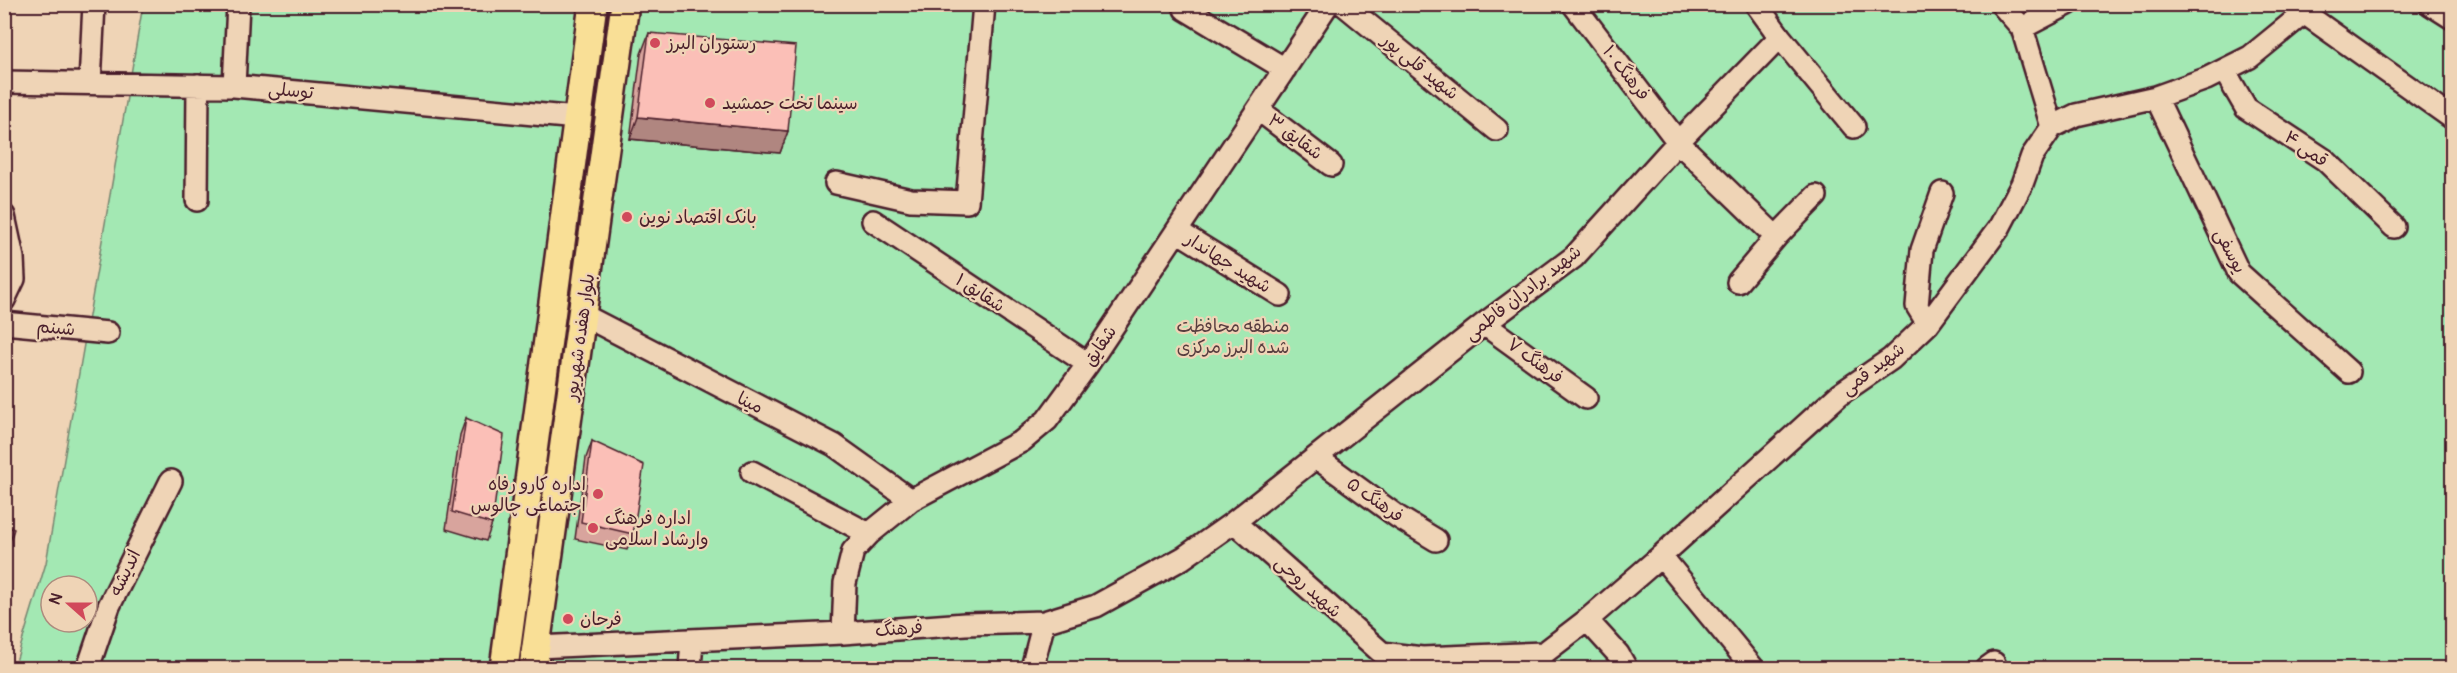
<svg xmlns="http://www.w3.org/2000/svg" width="2457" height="673" font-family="Pangolin,'Playpen Sans Arabic',sans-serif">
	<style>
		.green { fill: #a3e8b3; stroke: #76846f; stroke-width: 1.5; fill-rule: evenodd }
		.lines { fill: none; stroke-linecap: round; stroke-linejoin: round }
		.minor-casing { stroke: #4a1f2b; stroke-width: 26 }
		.major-casing { stroke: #4a1f2b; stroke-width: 32 }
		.minor { stroke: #efd4b6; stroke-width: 21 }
		.major { stroke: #f9df96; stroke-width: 27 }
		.wall { fill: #d8a49d; stroke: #4a1f2b; stroke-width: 1.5 }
		.shaded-wall { fill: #b08680; stroke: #4a1f2b; stroke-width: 1.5 }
		.building { fill: #fbbfb7; stroke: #4a1f2b; stroke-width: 1.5 }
		.poi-dot { fill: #d1495b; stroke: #efd4b6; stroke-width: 2 }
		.labels { text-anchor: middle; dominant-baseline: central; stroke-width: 4.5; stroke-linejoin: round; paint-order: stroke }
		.poi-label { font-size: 18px; fill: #4a1f2b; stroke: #efd4b6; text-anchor: start }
		.street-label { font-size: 18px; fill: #4a1f2b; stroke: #efd4b6 }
		.park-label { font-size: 18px; fill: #573d3f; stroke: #efd4b6 }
	</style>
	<rect width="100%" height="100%" fill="#efd4b6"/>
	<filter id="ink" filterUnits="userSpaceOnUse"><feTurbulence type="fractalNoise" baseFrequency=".0167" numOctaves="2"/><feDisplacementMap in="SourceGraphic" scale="12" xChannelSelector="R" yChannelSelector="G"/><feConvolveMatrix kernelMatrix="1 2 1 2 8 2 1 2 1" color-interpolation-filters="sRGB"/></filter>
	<g filter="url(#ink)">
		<path class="green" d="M143,5h2309v663h-2438l32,-105zM51,586h36v36h-36z"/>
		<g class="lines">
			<defs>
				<path id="minor" d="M1343,4l154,126
					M1573,4l105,138 98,95 -38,45
					M2001,4l21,24 30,99
					M2430,4l22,14
					M1185,9l100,60
					M2304,13l148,105
					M2022,28l46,-24
					M1780,37l74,90
					M2224,70l22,38 79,52 69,67
					M4,82l230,4 343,32
					M90,83l4,-79
					M234,86l4,-82
					M2156,97l83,176 110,99
					M1259,110l72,55
					M836,183l75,17 56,2 17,-198
					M197,200l1,-115
					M4,216l9,42 1,21 -10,21
					M873,221l215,143
					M1177,231l103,64
					M1776,237l40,-41
					M583,315l251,130 77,55
					M4,323l104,10
					M1484,324l102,74
					M1928,324l-11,-18 5,-56 20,-57
					M1317,458l81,59 38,23
					M752,472l117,62
					M1234,522l148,131 40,5 122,-5 43,-33 74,-64 179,-162 51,-35 37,-35 71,-96 23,-44 10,-28 20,-29 24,-12 80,-18 50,-18 44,-22 54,-44 6,-9
					M1661,556l92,112
					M1587,620l31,34 8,14
					M843,633l2,-50 8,-32 16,-17 42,-34 111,-59 25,-21 41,-56 240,-360
					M537,647l306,-14 122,-9 79,-2 52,-16 87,-48 51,-36 250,-198 90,-67 104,-115 102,-105 -24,-33
					M88,668l21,-62 62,-125
					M690,668l2,-27
					M1032,668l12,-46
					M1987,668l7,-5"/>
				<path id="major" d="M504,668l89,-664
					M533,668l92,-664"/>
			</defs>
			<use href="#minor" class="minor-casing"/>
			<use href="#major" class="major-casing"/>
			<use href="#minor" class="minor"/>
			<use href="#major" class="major"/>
		</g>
		<path class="wall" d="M649,33l139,98 -8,22 -150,-14 11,-85z
			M466,418l26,106 -6,17 -40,-12 14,-94z
			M592,441l41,93 -6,16 -52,-11 11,-81z"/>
		<path class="shaded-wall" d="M638,117l150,14 -8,22 -150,-14z"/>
		<path class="building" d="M649,33l147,13 -8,85 -150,-14z
			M466,418l38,17 -12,89 -40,-12z
			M592,441l52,24 -11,69 -52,-12z
			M4,526l10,3 -10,30z"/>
	</g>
	<g class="poi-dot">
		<circle cx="655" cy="43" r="6"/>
		<circle cx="710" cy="103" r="6"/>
		<circle cx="627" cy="217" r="6"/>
		<circle cx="598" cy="494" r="6"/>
		<circle cx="593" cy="528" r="6"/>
		<circle cx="568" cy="619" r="6"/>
	</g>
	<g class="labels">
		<g class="poi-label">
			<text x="667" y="43">رستوران البرز</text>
			<text x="722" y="103">سینما تخت جمشید</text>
			<text x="639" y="217">بانک اقتصاد نوین</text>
			<text x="586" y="484" text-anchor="end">اداره کارو رفاه<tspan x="586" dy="21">اجتماعی چالوس</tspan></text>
			<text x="605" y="518">اداره فرهنگ<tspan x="605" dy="21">وارشاد اسلامی</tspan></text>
			<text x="580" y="619">فرحان</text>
		</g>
		<g class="street-label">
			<text transform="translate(1420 67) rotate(39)">شهید قلی پور</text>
			<text transform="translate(1626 73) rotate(52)">فرهنگ ۱۰</text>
			<text transform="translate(291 91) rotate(5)">توسلی</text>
			<text transform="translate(1295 137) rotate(37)">شقایق ۳</text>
			<text transform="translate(2306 149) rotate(35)">قمی ۴</text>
			<text transform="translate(2230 251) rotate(62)">یوسفی</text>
			<text transform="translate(1228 263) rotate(32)">شهید جهاندار</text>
			<text transform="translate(980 293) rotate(33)">شقایق ۱</text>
			<text transform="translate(1523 293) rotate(-38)">شهید برادران فاطمی</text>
			<text transform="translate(56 328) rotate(5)">شبنم</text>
			<text transform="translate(580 337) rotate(-82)">بلوار هفده شهریور</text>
			<text transform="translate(1100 346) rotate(-56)">شقایق</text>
			<text transform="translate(1535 361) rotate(36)">فرهنگ ۷</text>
			<text transform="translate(1873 369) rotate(-37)">شهید قمی</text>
			<text transform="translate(750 403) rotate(27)">مینا</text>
			<text transform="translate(1375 500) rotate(35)">فرهنگ ۵</text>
			<text transform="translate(125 573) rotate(-64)">اندیشه</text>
			<text transform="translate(1308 587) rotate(42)">شهید روحی</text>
			<text transform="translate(899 629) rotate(-4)">فرهنگ</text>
		</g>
		<g class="park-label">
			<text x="1233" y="326">منطقه محافظت<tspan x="1233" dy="21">شده البرز مرکزی</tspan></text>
		</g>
	</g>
	<rect width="2457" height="673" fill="none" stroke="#efd4b6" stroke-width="24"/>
	<rect x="12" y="12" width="2433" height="649" fill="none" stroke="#4a1f2b" stroke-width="2" filter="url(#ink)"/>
	<g transform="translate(69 604) rotate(291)"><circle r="28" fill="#efd4b6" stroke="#ad8c7e" stroke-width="1.5"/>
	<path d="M0-4.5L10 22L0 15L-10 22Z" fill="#d1495b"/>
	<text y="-9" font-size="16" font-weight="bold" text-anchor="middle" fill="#4a1f2b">N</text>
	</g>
</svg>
